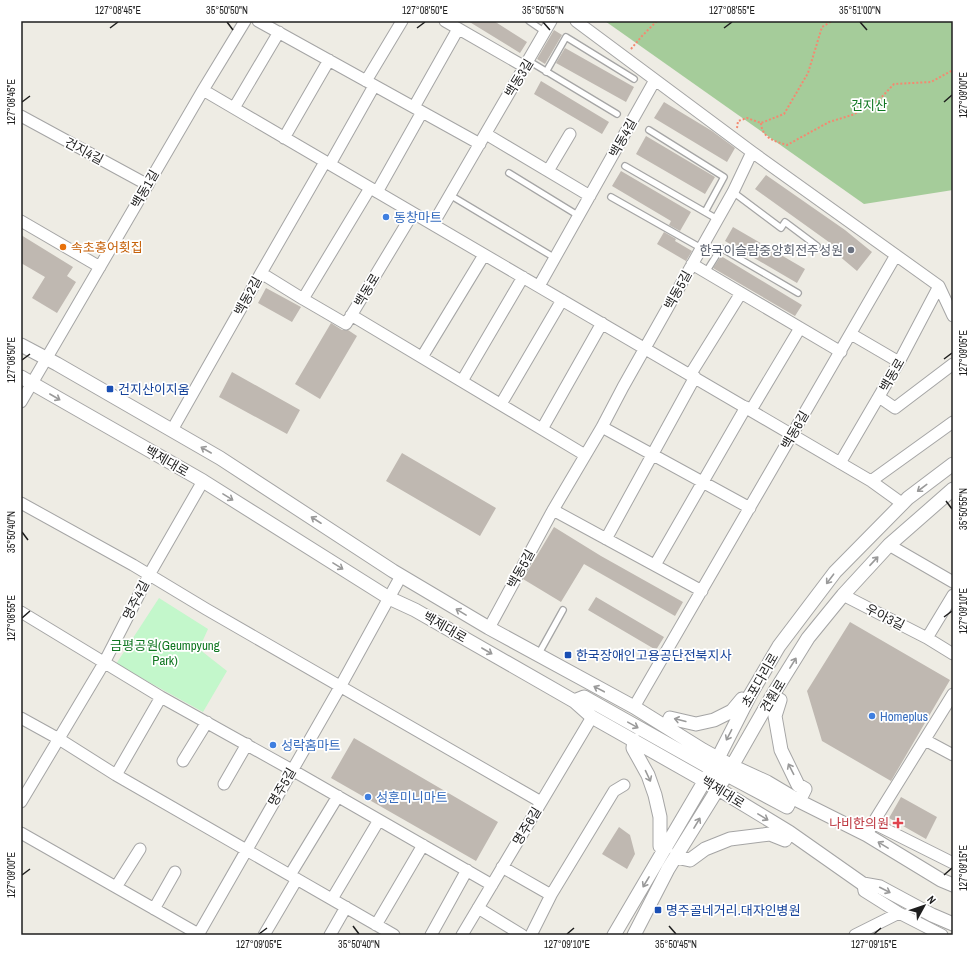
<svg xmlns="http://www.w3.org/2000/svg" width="974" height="956" font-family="'Archivo Narrow','Noto Sans KR',sans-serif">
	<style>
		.forest { fill: #a5cc9a }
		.park { fill: #c3f7cb }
		.building { fill: #bfb8b1 }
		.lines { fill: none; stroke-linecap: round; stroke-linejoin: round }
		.service-casing { stroke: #a5a5a5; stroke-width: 8 }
		.minor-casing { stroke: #a5a5a5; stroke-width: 13 }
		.tertiary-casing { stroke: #a5a5a5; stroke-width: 15 }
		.path { stroke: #f48970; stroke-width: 2; stroke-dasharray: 2 2; stroke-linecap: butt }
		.service { stroke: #fff; stroke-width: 5.5 }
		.minor { stroke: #fff; stroke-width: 11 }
		.tertiary { stroke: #fff; stroke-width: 13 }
		.oneway { stroke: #9a9a9a }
		.ticks { fill: none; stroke: #1e1e1e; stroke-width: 1.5 }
		.shop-dot { fill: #3f7fe0; stroke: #fff; stroke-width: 1.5 }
		.food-dot { fill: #e8710a; stroke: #fff; stroke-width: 1.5 }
		.worship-dot { fill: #6b7280; stroke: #fff; stroke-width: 1.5 }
		.transit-dot { fill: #1a4fb4; stroke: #fff; stroke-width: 1.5 }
		.health-dot { fill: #e0444e; stroke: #fff; stroke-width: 1.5 }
		.labels { text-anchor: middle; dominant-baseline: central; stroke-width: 3.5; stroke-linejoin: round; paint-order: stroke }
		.street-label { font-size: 13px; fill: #1e1e1e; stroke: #fff }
		.park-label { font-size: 13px; fill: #107721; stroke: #fff }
		.shop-label { font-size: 13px; fill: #366cbe; stroke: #fff; text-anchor: start }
		.food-label { font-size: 13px; fill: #c56008; stroke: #fff; text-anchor: start }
		.worship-label { font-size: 13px; fill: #5b616d; stroke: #fff; text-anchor: end }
		.transit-label { font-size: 13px; fill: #164399; stroke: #fff; text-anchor: start }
		.health-label { font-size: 13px; fill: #be3a42; stroke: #fff; text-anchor: end }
		.neatline { fill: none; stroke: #1e1e1e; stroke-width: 1.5 }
		.ticks-label { font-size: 10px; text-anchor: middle; fill: #1e1e1e }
	</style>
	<rect width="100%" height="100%" fill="#eeece4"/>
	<path class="forest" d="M605,21h348v169l-89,14z"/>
	<path class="park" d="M159,598l49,31 -9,20 28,22 -24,41 -87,-48z"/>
	<path class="building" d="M468,21h26l33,21 -7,11z
		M554,30l8,5 -17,29 -8,-5z
		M565,48l69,39 -8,15 -70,-39z
		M541,81l68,41 -7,12 -68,-40z
		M664,102l48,29 23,17 -8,14 -73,-44z
		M646,136l69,41 -10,17 -69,-40z
		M621,171l70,41 -11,19 -11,-6 2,-4 -59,-35z
		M766,175l79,55 27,22 -15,19 -26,-22 2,-4 -78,-56z
		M733,227l72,42 -8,14 -72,-42z
		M664,232l12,7 -1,2 17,10 -6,10 -29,-17z
		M21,235l52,32 -6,9 9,6 -19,31 -25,-15 13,-21 -24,-14z
		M721,256l81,49 -7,11 -82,-48z
		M266,288l35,19 -9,15 -34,-19z
		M331,323l11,7h6l9,6 -37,63 -25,-15z
		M232,372l68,38 -13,24 -68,-37z
		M402,453l94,55 -16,28 -94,-55z
		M554,527l47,29 82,46 -8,14 -91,-52 -23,38 -38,-23z
		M596,597l68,40 -8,13 -68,-40z
		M850,622l100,58 -59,101 -69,-40 -15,-50z
		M354,738l144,84 -22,39 -145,-83z
		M901,797l36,20 -11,22 -37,-21z
		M619,827l11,8 5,19 -8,15 -25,-15z"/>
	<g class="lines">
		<defs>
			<path id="service" d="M529,21l16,11
				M529,61l88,53
				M546,72l20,-35 68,42
				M649,130l75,47 -19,35
				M625,166l92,53
				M509,173l70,43
				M733,192l48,36 4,-6 32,24
				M450,195l105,63
				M611,197l90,51
				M706,272l15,-24 77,45
				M538,655l25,-45"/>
			<path id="minor" d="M258,21l222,123
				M445,21l80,46
				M576,21l176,131 187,134 14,30
				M366,81l36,-60
				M203,90l668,391 32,23
				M414,107l44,-78
				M234,108l45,-76
				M21,116l127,69
				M486,134l104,62
				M284,138l45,-78
				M330,164l44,-78
				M548,171l22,-37
				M377,192l45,-80
				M21,221l79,46
				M433,224l118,-203
				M692,264l149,88
				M261,273l42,26 67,-111
				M539,286l116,-206
				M303,299l43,25 67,-111
				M351,315l234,140
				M851,334l48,28
				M422,357l62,-102
				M690,375l51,-82
				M462,381l61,-104
				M879,397l16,11 58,-44
				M21,402l182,-312 42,-69
				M501,404l61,-104
				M751,410l49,-82
				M602,427l148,81
				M542,429l60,-106
				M172,430l89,-157 64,-111
				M840,463l59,-101 40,-76
				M871,481l82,-59
				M21,503l112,62 73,44 335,193
				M553,510l149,81
				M606,539l89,-162
				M889,545l64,37
				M655,565l91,-158
				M843,595l84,43 26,16
				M21,612l140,85 131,73 200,115
				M489,628l64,-118 49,-83 21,-40 110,-195 19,-40
				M927,638l26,-43
				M634,707l262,-452
				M21,718l38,21 57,36 278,160
				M925,740l28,15
				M183,761l24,-39
				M116,775l45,-78
				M224,784l23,-40
				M21,802l83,-139 45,-88 54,-94
				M873,823l80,40
				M21,833l179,102
				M867,835l6,-12 80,-129
				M502,867l49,28
				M290,875l48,-79
				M863,884l1,7 35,22 43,22
				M116,887l24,-38
				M332,899l47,-79
				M478,908l44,27
				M154,909l21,-37
				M376,925l47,-80
				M198,935l142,-248 61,-111
				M264,935l33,-56
				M330,935l16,-28
				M431,935l36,-65
				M462,935l130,-218
				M531,935l20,-40 63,-104 10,-6
				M855,935l44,-22"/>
			<path id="tertiary" d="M21,345l36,19 163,94 173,113 96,57 145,79 69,43 29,16 35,16 32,19 68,34 74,45 12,5
				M21,377l182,104 186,117 26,12 159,91 18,16 113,64 84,51 74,52 17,3 52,28 21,9
				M772,696l8,4 -5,16 6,34 17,35 7,4 -6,12
				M574,701l10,-4 128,72 7,-1
				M666,727l4,-9 26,6 18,-4 18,-9 10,-12
				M634,740l-1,8 15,27 7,20 5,22v29l6,2
				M718,777l9,-2 60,32 5,-10
				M676,857l14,3 15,-11 25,-10 40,-5 15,6 4,-8
				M614,935l104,-177 31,-61 30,-51 56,-74 73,-74 45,-34
				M634,935l34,-66 64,-103 40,-70 36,-58 35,-43 46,-50 64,-56"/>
		</defs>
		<use href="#service" class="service-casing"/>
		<use href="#minor" class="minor-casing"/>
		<use href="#tertiary" class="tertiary-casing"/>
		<path class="path" d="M631,49l11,-13 15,-15
			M761,123c1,15 13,18 26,22l42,-23 23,-7 25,-13 17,-18 37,-2 22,-12
			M737,128l1,-7 9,-3 14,5 23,-9 24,-41 14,-46 10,-6"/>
		<use href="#service" class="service"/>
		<use href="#minor" class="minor"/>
		<use href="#tertiary" class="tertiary"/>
	</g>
	<defs><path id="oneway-shaft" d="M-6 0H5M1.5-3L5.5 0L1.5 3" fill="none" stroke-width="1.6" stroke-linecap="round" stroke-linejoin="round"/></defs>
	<g class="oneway">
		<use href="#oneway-shaft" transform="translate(55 397) rotate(30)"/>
		<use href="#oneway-shaft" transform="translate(206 450) rotate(-150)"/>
		<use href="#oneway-shaft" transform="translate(922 488) rotate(143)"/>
		<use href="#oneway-shaft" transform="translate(228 497) rotate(32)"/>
		<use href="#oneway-shaft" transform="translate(316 520) rotate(-147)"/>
		<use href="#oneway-shaft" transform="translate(874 561) rotate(-47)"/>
		<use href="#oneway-shaft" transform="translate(338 566) rotate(32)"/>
		<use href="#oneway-shaft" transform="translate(830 579) rotate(127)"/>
		<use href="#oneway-shaft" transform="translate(461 612) rotate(-149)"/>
		<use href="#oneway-shaft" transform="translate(487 651) rotate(30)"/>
		<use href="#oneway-shaft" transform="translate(793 663) rotate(-58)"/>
		<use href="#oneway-shaft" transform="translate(599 689) rotate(-152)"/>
		<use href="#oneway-shaft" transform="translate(680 720) rotate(-166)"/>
		<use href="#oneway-shaft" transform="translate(633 725) rotate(29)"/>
		<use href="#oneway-shaft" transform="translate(729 735) rotate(117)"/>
		<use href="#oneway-shaft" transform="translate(791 769) rotate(-117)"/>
		<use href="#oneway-shaft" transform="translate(648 776) rotate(65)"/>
		<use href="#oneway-shaft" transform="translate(763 817) rotate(31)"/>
		<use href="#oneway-shaft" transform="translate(697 823) rotate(-59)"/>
		<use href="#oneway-shaft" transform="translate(883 845) rotate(-149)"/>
		<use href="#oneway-shaft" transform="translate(646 882) rotate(121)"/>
		<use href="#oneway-shaft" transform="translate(885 890) rotate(27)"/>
	</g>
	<path class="ticks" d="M227,22l6,8M543,22l7,8M860,22l7,8M110,28l8,-6M417,28l8,-6M724,28l8,-6M22,102l8,-6M944,102l8,-7M944,359l8,-6M22,360l8,-6M946,501l6,8M22,532l6,8M944,617l8,-6M22,618l8,-7M22,875l8,-6M944,875l8,-7M353,926l6,8M669,926l7,8M259,934l8,-6M567,934l7,-6M874,934l7,-6"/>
	<g class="shop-dot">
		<circle cx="386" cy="217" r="4"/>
		<circle cx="872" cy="716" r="4"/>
		<circle cx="273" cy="745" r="4"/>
		<circle cx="368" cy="797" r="4"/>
	</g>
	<circle class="food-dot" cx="63" cy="247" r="4"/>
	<circle class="worship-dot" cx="851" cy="250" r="4"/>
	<g class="transit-dot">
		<rect x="106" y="385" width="8" height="8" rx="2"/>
		<rect x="564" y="651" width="8" height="8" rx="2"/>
		<rect x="654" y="906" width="8" height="8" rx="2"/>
	</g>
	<path class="health-dot" d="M896 817h4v4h4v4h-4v4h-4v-4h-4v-4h4z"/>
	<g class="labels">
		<g class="street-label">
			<text transform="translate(519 78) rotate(-59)">백동3길</text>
			<text transform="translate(623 138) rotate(-61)">백동4길</text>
			<text transform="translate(84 151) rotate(28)">건지4길</text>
			<text transform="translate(145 189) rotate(-60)">백동1길</text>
			<text transform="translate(367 290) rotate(-59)">백동로</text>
			<text transform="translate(678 290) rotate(-61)">백동5길</text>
			<text transform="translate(248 296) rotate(-61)">백동2길</text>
			<text transform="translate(892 375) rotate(-60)">백동로</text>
			<text transform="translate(795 430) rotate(-60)">백동6길</text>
			<text transform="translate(167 461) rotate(30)">백제대로</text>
			<text transform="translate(521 569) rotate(-61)">백동5길</text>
			<text transform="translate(136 600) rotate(-63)">명주4길</text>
			<text transform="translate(885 617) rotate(27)">우아3길</text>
			<text transform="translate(445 627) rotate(30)">백제대로</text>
			<text transform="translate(760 680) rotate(-60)">초포다리로</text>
			<text transform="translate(773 696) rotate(-59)">견훤로</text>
			<text transform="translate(282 787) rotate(-60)">명주5길</text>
			<text transform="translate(723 792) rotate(32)">백제대로</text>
			<text transform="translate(527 826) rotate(-59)">명주6길</text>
		</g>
		<g class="park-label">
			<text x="869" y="105">건지산</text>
			<text x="165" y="645">금평공원(Geumpyung<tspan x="165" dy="15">Park)</tspan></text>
		</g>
		<g class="shop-label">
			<text x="394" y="217">동창마트</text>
			<text x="880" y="716">Homeplus</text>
			<text x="281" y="745">성락홈마트</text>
			<text x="376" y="797">성훈미니마트</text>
		</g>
		<g class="food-label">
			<text x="71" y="247">속초홍어횟집</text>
		</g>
		<g class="worship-label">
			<text x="843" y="250">한국이슬람중앙회전주성원</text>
		</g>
		<g class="transit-label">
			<text x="118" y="389">건지산이지움</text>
			<text x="576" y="655">한국장애인고용공단전북지사</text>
			<text x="666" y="910">명주골네거리.대자인병원</text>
		</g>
		<g class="health-label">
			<text x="889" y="823">나비한의원</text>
		</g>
	</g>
	<rect width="974" height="956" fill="none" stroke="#ffffff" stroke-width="44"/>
	<g transform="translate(924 906) rotate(50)" stroke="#ffffff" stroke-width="3" paint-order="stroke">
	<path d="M0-3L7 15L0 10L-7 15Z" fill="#1e1e1e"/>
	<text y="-6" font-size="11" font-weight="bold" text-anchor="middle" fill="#1e1e1e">N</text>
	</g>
	<rect x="22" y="22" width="930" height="912" class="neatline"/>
	<g class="ticks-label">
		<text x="118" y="14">127°08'45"E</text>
		<text x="227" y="14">35°50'50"N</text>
		<text x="425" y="14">127°08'50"E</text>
		<text x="543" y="14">35°50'55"N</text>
		<text x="732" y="14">127°08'55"E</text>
		<text x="860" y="14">35°51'00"N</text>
		<text transform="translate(963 95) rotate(-90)" y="4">127°09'00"E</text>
		<text transform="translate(11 102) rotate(-90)" y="4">127°08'45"E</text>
		<text transform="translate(963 353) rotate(-90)" y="4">127°09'05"E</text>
		<text transform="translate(11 360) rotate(-90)" y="4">127°08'50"E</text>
		<text transform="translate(963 509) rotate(-90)" y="4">35°50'55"N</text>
		<text transform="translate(11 532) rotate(-90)" y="4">35°50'40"N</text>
		<text transform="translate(963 611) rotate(-90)" y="4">127°09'10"E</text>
		<text transform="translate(11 618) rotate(-90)" y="4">127°08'55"E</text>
		<text transform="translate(963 868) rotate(-90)" y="4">127°09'15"E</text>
		<text transform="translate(11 875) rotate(-90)" y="4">127°09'00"E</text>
		<text x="259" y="948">127°09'05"E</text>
		<text x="359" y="948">35°50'40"N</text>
		<text x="567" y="948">127°09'10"E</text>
		<text x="676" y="948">35°50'45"N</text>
		<text x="874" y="948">127°09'15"E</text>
	</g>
</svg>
